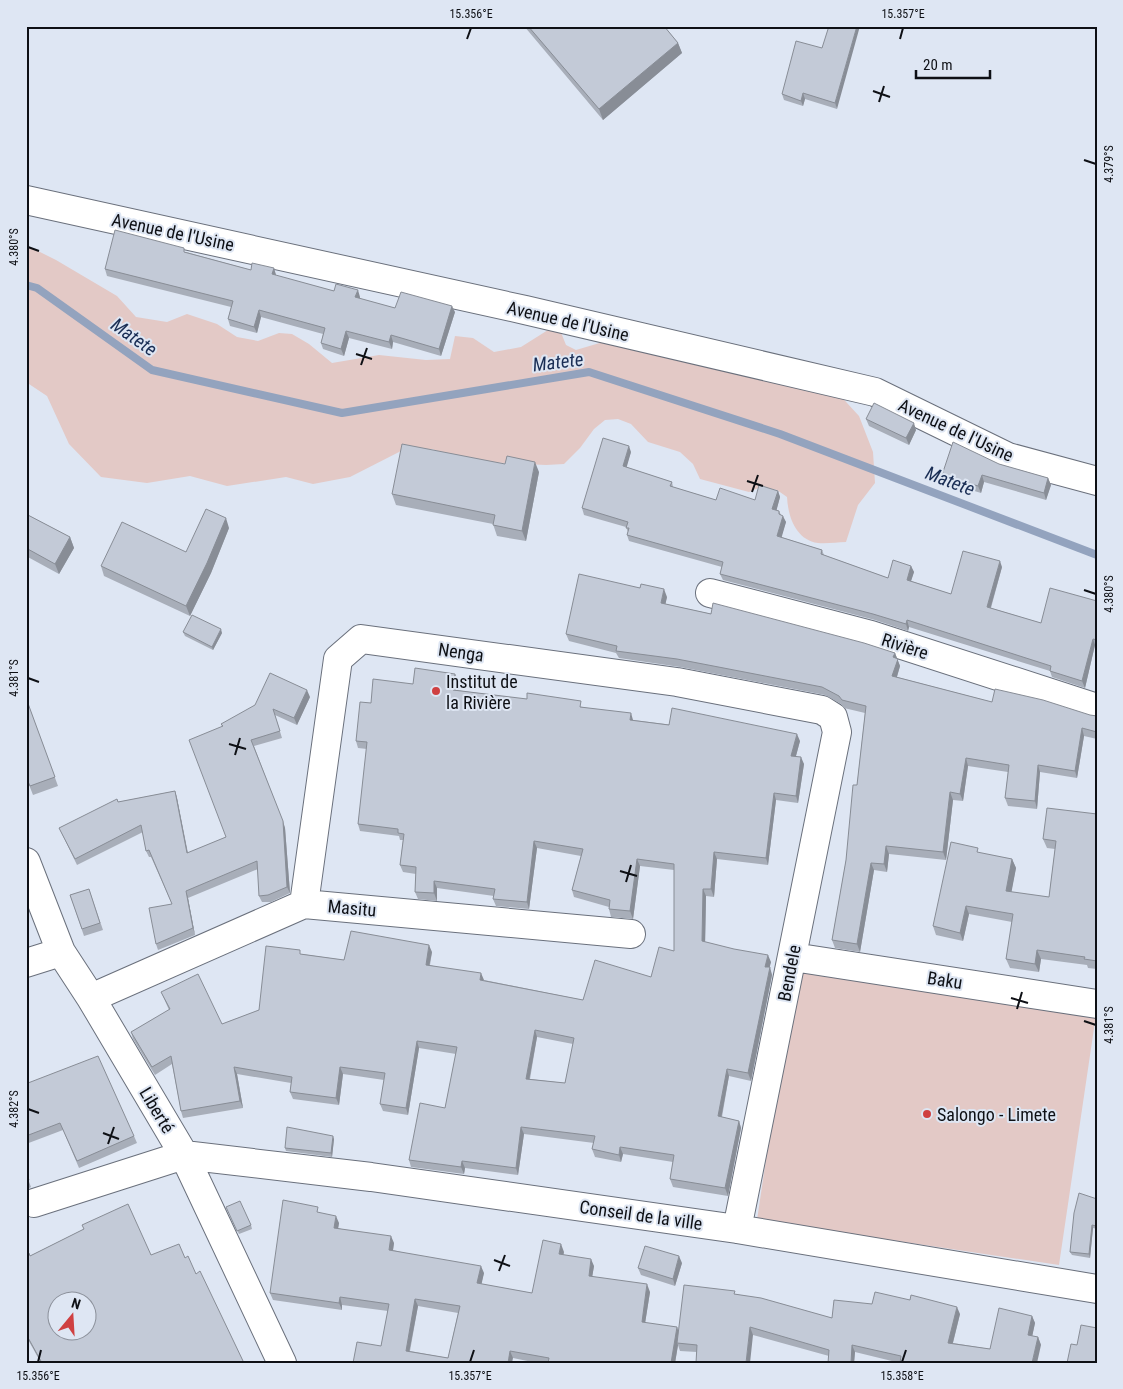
<svg xmlns="http://www.w3.org/2000/svg" width="1123" height="1389" font-family="'Roboto Condensed',sans-serif">
	<style>
		.green { fill: #e3c9c6 }
		.lines { fill: none; stroke-linecap: round; stroke-linejoin: round }
		.stream { stroke: #93a3be; stroke-width: 8 }
		.minor-casing { stroke: #6a707c; stroke-width: 30 }
		.minor { stroke: #fff; stroke-width: 28 }
		.wall { fill: #a8aeb9; fill-rule: evenodd }
		.shaded-wall { fill: #888d96 }
		.building { fill: #c3cad7; stroke: #888d96; fill-rule: evenodd }
		.ticks { fill: none; stroke: #0e1015; stroke-width: 2 }
		.poi-dot { fill: #cf4041; stroke: #dee6f3; stroke-width: 2 }
		.labels { text-anchor: middle; dominant-baseline: central; stroke-width: 4; stroke-linejoin: round; paint-order: stroke }
		.street-label { font-size: 18px; fill: #0e1015; stroke: #dee6f3 }
		.poi-label { font-size: 18px; fill: #0e1015; stroke: #dee6f3; text-anchor: start }
		.water-label { font-size: 19px; font-style: italic; fill: #192d54; stroke: #dee6f3 }
		.neatline { fill: none; stroke: #0e1015; stroke-width: 2 }
		.ticks-label { font-size: 12px; text-anchor: middle; fill: #0e1015 }
	</style>
	<rect width="100%" height="100%" fill="#dee6f3"/>
	<path class="green" d="M26,245l30,15 61,36 19,21 31,5 20,-8 30,10 20,13 21,4 21,-8 13,1 17,10 23,19 47,-8 47,5 24,-1 5,-23 18,2 21,14 27,-5 27,-17h12l6,15 10,5 27,-8 233,49 23,25 14,36 2,31 -17,22 -12,37c-9,0 -19,2 -28,1 -22,-3 -30,-26 -31,-46l-10,-7 -16,-3 -12,5 -49,-13 -7,-15 -13,-12 -32,-10 -17,-18 -13,-5 -13,1 -11,9 -14,19 -16,16 -18,1 -82,-4 -32,-12 -31,2 -51,26 -37,7 -27,-7 -59,9 -37,-10 -43,7 -46,-6 -32,-33 -22,-48 -21,-14z
		M795,963l302,45 -38,257 -302,-45z"/>
	<g class="lines">
		<path class="stream" d="M26,285l11,3 115,82 190,43 247,-41 191,62 317,121"/>
		<defs>
			<path id="minor" d="M26,200l499,110 350,82 133,65 89,24
				M710,593l161,42 226,73
				M26,862l35,90 30,46 93,157 98,208
				M304,904l34,-245 23,-20 316,43 145,28 11,7 4,15 -100,497
				M793,957l304,47
				M26,963l35,-11
				M91,998l213,-94 327,30
				M34,1203l150,-48 187,22 366,52 360,60"/>
		</defs>
		<use href="#minor" class="minor-casing"/>
		<use href="#minor" class="minor"/>
	</g>
	<path class="wall" d="M524,26h140l14,17 4,10 -79,67z
		M822,48l15,61 -32,-10 -2,7 -19,-6 -2,-6z
		M186,252l65,18 23,-2 2,8 58,15 26,6v2l35,9 60,4 -14,44 -48,-14 -1,7 -43,-11 -5,18 -21,-7 -2,-6 2,-9 -62,-17 -4,16 -27,-7 -2,-7 3,-12 -124,-31 -2,-7z
		M866,419l50,11 -7,15 -40,-19z
		M631,452l-5,15 46,15 1,5 43,13h39l23,-9 2,6 -4,14h3l2,4 5,7 -5,15 41,13 2,5 64,23 23,-12 3,6 -3,9 40,13 51,-27 -11,41 50,15 56,-22v44h-2l-10,43 -33,-11 -2,-6 -141,-44 -1,4 -33,-11 -152,-40 -3,-6 2,-7 -93,-26 -2,-6 1,-3 -2,-5 -42,-12 -2,-7z
		M999,464l49,14 3,7 -5,15 -62,-18 -3,11 -36,-11 -3,-7z
		M539,472l-13,69 -29,-5 -4,-12 -97,-19 -4,-11z
		M26,514l44,23 4,11 -15,26 -33,-18z
		M229,528l-18,45 -21,43 -86,-40 -3,-10 85,-14z
		M667,597l-2,7 230,49 5,13 -3,11 95,25 98,13 7,1v23l-13,-3 -7,42 -37,-6 -3,37 -29,-3 -3,-8 3,-26 -40,-6 -5,35 -10,-1 -7,60 -57,-6 -2,18 -13,-2 -14,82 -25,-4 -3,-8 14,-80 11,-75 8,-72 -21,-5 -3,-4 -16,-9 -145,-28 -61,-9 -3,-5 -47,-12 -3,-7z
		M183,632l39,1 -9,17 -28,-14z
		M458,681l-2,9 127,17 50,13 167,21 -4,15 8,8 -6,39 -22,-3 -8,65 -51,-6 -3,38 -8,-1 -1,46 66,20 -2,5 3,8 -21,106 -22,-5 -7,41 17,4 2,7 -13,68 -55,-9 -3,-8 3,-17 -50,-8 -2,8 -26,-5 -3,-8 2,-6 -70,-9 -6,41 -53,-7 -1,6 -53,-7 -2,-7 36,-52 11,-54 -37,-6 -11,67 -25,-4 -3,-7 4,-24 -41,-6 -4,31 -46,-6 -3,-7 1,-9 -54,-9 6,34 -60,10 -2,-7 -9,-47 -17,11 -22,-36 -2,-7 38,-22 -8,-18 61,32 37,-14 43,-56 42,6 88,-8 -2,13 54,15 99,20 68,-23 23,-26v-81l-34,-4 -7,53 -22,-2 -2,-8v-2l-35,-10 -2,-7 9,-34 -44,-8 -8,61 -33,-3 -3,-7 1,-3 -57,-8v13l-19,-2 -3,-7 1,-18 -13,-2 -3,-7 3,-25h-3l-1,-4 -39,-5 -2,-7 9,-75 -9,-1 -2,-7 15,-38 42,-19zM537,1037l36,7 -8,39 -35,-4z
		M310,697l-13,28 -22,-10 7,23 -28,8 31,82 5,65 -19,9h-9l-3,-6 -1,-27 -70,29 7,37 -37,15 -2,-6 16,-40 -21,-47h-2l-3,-6 -3,-19 -66,33 -15,-31 -3,-6 59,-26 57,-11 2,7 11,55 38,-16 -4,-110 -1,-3z
		M26,698l32,88 -25,9 -7,-18z
		M1097,814v155l-9,-1 -1,-3 -46,-6 -2,13 -29,-4 -4,-9 6,-37 -43,-8 -6,27 -27,-6 -3,-9 47,-73 32,6 4,9 -5,24 38,5 6,-48 -8,-1 -4,-9z
		M89,889l14,41 -19,6 -14,-41z
		M26,1078l2,5 106,53 3,7 -58,25 -16,-38 -37,14z
		M334,1139l-2,18 -46,-6 -1,-3z
		M26,1174l5,13 -5,3z
		M1097,1199v30l-4,-1 -3,30 -18,-3 -2,-3z
		M228,1211l23,14 1,4 -13,5z
		M320,1213l19,10 -1,5 56,15 -1,7 91,23 -3,11 51,9 32,-41 -1,3 31,11 -2,11 58,15 -5,31 32,4 2,5 57,-38 96,24 128,-4 -7,29 37,6 42,-33 3,7 -3,13 6,1 3,8 -141,18 -45,-11 -1,11h-26l1,-7 -76,-21 -56,17 -17,-1 -2,-6 -3,18h-138l-24,-5 -160,5 28,-17 7,-35 -46,-6v5l-69,-10 -3,-7zM418,1306l40,7 -10,45 -38,-7z
		M82,1225l69,30 34,3 11,16 48,89h-203l-15,-27v-82l4,2 54,-27z
		M682,1263l-7,23 -34,-11 -3,-7z"/>
	<path class="shaded-wall" d="M857,26h3l-23,83 -2,-6z
		M678,43l4,10 -79,67 -4,-11z
		M803,93l2,6 -2,7 -2,-5z
		M274,268l2,7 -2,6 -2,-7z
		M358,290l2,7 -2,7 -3,-7z
		M452,306l3,6 -14,44 -2,-7z
		M259,310l2,7 -4,16 -3,-6z
		M346,331l3,7 -5,18 -3,-7z
		M391,335l2,7 -1,7 -3,-7z
		M914,423l2,7 -7,15 -3,-7z
		M629,446l2,6 -6,21 -2,-7z
		M535,462l4,10 -13,69 -4,-10z
		M982,475l2,7 -3,11 -3,-7z
		M1048,478l3,7 -5,15 -2,-7z
		M778,491l2,6 -5,19 -3,-7z
		M783,516l3,6 -6,21 -3,-7z
		M226,518l3,10 -18,45 -21,43 -4,-10z
		M70,537l4,11 -15,26 -4,-10z
		M1000,561l2,6 -13,46 -2,-6z
		M911,566l3,6 -5,15 -2,-7z
		M664,589l3,8 -3,14 -3,-8z
		M907,620l2,7 -1,4 -2,-7z
		M221,629l1,4 -9,17 -1,-3z
		M1093,639l2,6 -10,43 -3,-7z
		M895,653l5,13 -5,17 -3,-7 1,-19z
		M455,674l3,7 -3,16 -2,-7z
		M307,690l3,7 -13,28 -3,-7z
		M631,713l2,7h-3z
		M1082,728l2,8 -7,42 -2,-7z
		M797,734l3,7 -6,22 -3,-7z
		M801,757l3,7 -6,39 -2,-7z
		M966,758l2,8 -5,35 -3,-7z
		M1038,765l2,7 -3,37 -2,-8z
		M175,791l2,7 12,62 -2,-7z
		M950,792l3,8 -7,60 -3,-8z
		M774,793l2,7 -8,65 -2,-7z
		M283,821l2,7 5,65 -3,-6z
		M534,841l3,7 -8,61 -2,-7z
		M886,846l3,8 -2,18 -3,-8z
		M714,852l3,7 -3,38 -3,-8z
		M637,859l3,7 -7,53 -3,-8z
		M1012,859l4,9 -6,32 -4,-9z
		M871,863l3,7 -14,82 -3,-8z
		M434,881l3,7v13l-3,-8z
		M703,889l3,7 -1,52 -3,-7z
		M186,891l2,7 7,37 -2,-7z
		M966,906l3,8 -6,27 -3,-8z
		M429,945l3,7 -4,20 -2,-7z
		M1037,950l4,9 -2,13 -4,-8z
		M768,955l3,7 -3,12 -3,-7z
		M770,967l2,8 -21,106 -3,-8z
		M481,973l3,7h-4z
		M535,1030l2,7 -9,49 -2,-7z
		M417,1041l2,7 -11,67 -2,-7z
		M234,1067l3,7 6,34 -3,-7z
		M340,1067l3,7 -4,31 -3,-7z
		M727,1069l2,7 -9,48 -2,-8z
		M739,1121l2,7 -13,68 -3,-8z
		M521,1127l3,7 -6,41 -2,-7z
		M333,1136l1,3 -2,18 -1,-4z
		M620,1147l3,7 -2,8 -2,-7z
		M462,1161l3,7 -1,6 -3,-7z
		M336,1216l3,7 -2,12 -3,-7z
		M1092,1225l1,3 -3,30 -1,-4z
		M391,1236l3,7 -2,14 -3,-7z
		M561,1244l3,8 -2,9 -3,-7z
		M679,1256l3,7 -7,23 -2,-7z
		M591,1259l3,7 -3,18 -2,-8z
		M481,1266l3,7 -4,18 -3,-8z
		M647,1284l3,8 -6,38 -2,-8z
		M340,1297l2,8v5l-3,-7z
		M415,1299l3,7 -10,52 -2,-7z
		M957,1307l3,7 -9,36 -3,-7z
		M1032,1316l3,7 -4,19 -3,-7z
		M677,1327l2,7 -2,9 1,2 -3,18h-4z
		M750,1327l3,8 -3,28h-4z
		M1038,1337l3,8 -4,18h-5z
		M852,1345l3,7 -1,11h-3z
		M510,1351l3,7 -1,5h-4z"/>
	<path class="building" d="M528,26h136l14,17 -79,66z
		M829,26h28l-22,77 -32,-10 -2,8 -19,-7 14,-53 26,7z
		M115,230l69,18v4l67,18 1,-7 22,5 -2,6 62,17 2,-7 22,6 -3,7 40,11 6,-16 51,14 -13,43 -48,-14 -2,7 -43,-11 -5,18 -20,-6 4,-15 -66,-18 -5,17 -26,-8 5,-18 -128,-32z
		M874,403l40,20 -8,15 -40,-19z
		M603,438l26,8 -6,20 49,16 -2,4 46,14 4,-12 35,12 4,-15 19,6 -6,18 7,2v3l4,2 -6,20 45,14 -1,4 67,24 5,-18 18,6 -4,14 44,14 12,-43 37,10 -13,46 54,16 9,-35 47,13v39l-4,-1 -11,42 -32,-10 1,-5 -144,-46 -1,4 -33,-10 -153,-40 3,-12 -96,-27 2,-7h-3l2,-6 -46,-14z
		M953,442l46,22 49,14 -4,15 -62,-18 -4,11 -36,-11z
		M402,444l103,20 2,-8 28,6 -13,69 -29,-6 2,-10 -103,-21z
		M206,509l20,9 -19,45 -21,43 -85,-40 21,-44 64,30z
		M26,514l44,23 -15,27 -29,-16z
		M579,574l61,14 1,-4 23,5 -3,14 50,11 2,-11 151,40 31,10 -2,4 5,2 -6,17 100,26 3,-13 48,11 47,15 7,1v16l-15,-4 -7,43 -37,-6 -3,36 -30,-3 4,-33 -43,-7 -6,36 -10,-2 -7,60 -57,-6 -2,18 -13,-1 -14,81 -25,-4 14,-80 7,-75h4l9,-79 -24,-6 -3,-4 -17,-9 -145,-28 -61,-8 1,-5 -51,-12z
		M192,615l29,14 -9,18 -29,-15z
		M415,668l40,6 -2,16 74,9v-6l54,8 -1,6 51,6 -1,7 39,5 3,-17 125,26 -6,22 10,1 -5,39 -22,-3 -8,65 -52,-6 -3,37h-8l-1,52 32,8 34,6 -3,12h5l-22,106 -21,-4 -9,47 21,5 -14,67 -55,-9 4,-24 -54,-8 -1,8 -27,-6 3,-13 -74,-9 -5,41 -54,-7 -1,6 -52,-7 11,-57 25,5 12,-61 -40,-6 -11,67 -26,-4 5,-31 -45,-6 -4,31 -46,-6 2,-15 -58,-10 6,34 -59,10 -10,-55 -19,11 -21,-35 39,-23 -9,-17 37,-18 24,50 37,-14 7,-64 34,4v4l44,6 7,-29 78,14 -3,20 55,8 -1,7 103,20 12,-40 56,17 8,-30 15,4v-87l-37,-5 -7,52 -21,-2 1,-9 -38,-10 11,-41 -49,-8 -7,61 -34,-3 2,-10 -61,-8v12l-19,-1 1,-25 -16,-2 4,-31 -6,-1v-4l-40,-5 9,-82 -11,-1 4,-39 11,1 2,-24 40,5zM535,1030l39,8 -9,45 -39,-4z
		M270,673l37,17 -13,28 -21,-9 7,22 -29,9 32,81 4,66 -19,8 -9,1 -2,-35 -71,30 7,37 -37,16 -7,-36 23,-4 -23,-54 -3,1 -5,-26 -66,34 -16,-31 58,-29 1,3 57,-11 12,62 39,-16 -37,-97 34,-14 -2,-2 34,-19z
		M26,698l29,79 -25,9 -4,-9z
		M1047,808l50,6v147l-13,-2 1,-2 -48,-7 -2,14 -29,-5 7,-45 -47,-8 -6,27 -27,-7 18,-84 27,6 -1,4 35,7 -6,32 43,6 7,-56 -13,-2z
		M89,889l11,34 -18,6 -12,-34z
		M98,1056l36,80 -57,25 -17,-38 -34,13v-58l2,5z
		M287,1127l46,9 -2,17 -46,-5z
		M26,1174l3,6 -3,2z
		M1079,1193l18,6v22l-1,5 -4,-1 -3,29 -19,-2 4,-39z
		M283,1200l35,7 -1,5 19,4 -2,12 57,8 -2,14 92,16 -4,17 55,10 11,-53 18,4 -2,10 32,5 -2,17 58,8 -5,38 35,5 -6,36h-123l1,-5 -39,-7 -2,12h-155l4,-21 24,4 8,-42 -49,-7 -1,6 -69,-10zM415,1299l45,7 -12,52 -42,-7z
		M240,1201l11,24 -14,6 -11,-24z
		M128,1204l23,51 28,-11 6,14 3,-2 8,18 4,-3 44,92h-202l-16,-29v-80l3,-1 1,3 54,-27 -2,-4zM58,1302h30v30h-30z
		M645,1246l34,10 -6,23 -35,-11z
		M684,1285l51,6 -1,3 27,4 71,20 2,-18 38,4 3,-12 35,8 1,-5 46,12 -9,36 42,6 9,-41 33,8 -4,19 10,2 -6,26h-132l1,-7 -49,-11 -1,18h-23l1,-13 -79,-23 -4,36h-50l1,-18 -20,-2z
		M1081,1325l16,3v35h-30l4,-19 6,1z"/>
	<path class="ticks" d="M467,39l4,-11M900,39l3,-11M873,91l17,6M879,102l5,-16M1084,160l12,4M28,247l11,4M356,354l16,5M361,365l6,-17M747,481l16,5M752,492l6,-17M1084,590l12,4M28,678l11,4M229,744l17,5M235,755l5,-17M620,871l17,5M626,882l5,-17M1011,998l17,5M1017,1009l5,-17M1084,1021l12,4M28,1109l11,4M103,1133l16,6M108,1144l6,-17M494,1260l16,6M499,1271l6,-16M38,1362l3,-12M470,1362l4,-12M902,1362l4,-12"/>
	<g class="poi-dot">
		<circle cx="436" cy="691" r="5"/>
		<circle cx="927" cy="1114" r="5"/>
	</g>
	<g class="labels">
		<g class="street-label">
			<text transform="translate(173 232) rotate(12)">Avenue de l'Usine</text>
			<text transform="translate(568 321) rotate(13)">Avenue de l'Usine</text>
			<text transform="translate(956 430) rotate(25)">Avenue de l'Usine</text>
			<text transform="translate(905 646) rotate(18)">Rivière</text>
			<text transform="translate(461 652) rotate(8)">Nenga</text>
			<text transform="translate(352 908) rotate(5)">Masitu</text>
			<text transform="translate(789 973) rotate(-79)">Bendele</text>
			<text transform="translate(945 980) rotate(9)">Baku</text>
			<text transform="translate(157 1110) rotate(59)">Liberté</text>
			<text transform="translate(641 1215) rotate(8)">Conseil de la ville</text>
		</g>
		<g class="poi-label">
			<text x="446" y="681">Institut de<tspan x="446" dy="21">la Rivière</tspan></text>
			<text x="937" y="1114">Salongo - Limete</text>
		</g>
		<g class="water-label">
			<text transform="translate(134 337) rotate(35)">Matete</text>
			<text transform="translate(558 362) rotate(-7)">Matete</text>
			<text transform="translate(950 481) rotate(21)">Matete</text>
		</g>
	</g>
	<rect width="1123" height="1389" fill="none" stroke="#dee6f3" stroke-width="55"/>
	<g transform="translate(72 1316) rotate(18)"><circle r="24" fill="#dee6f3" stroke="#8b909a"/>
	<path d="M0-4L9 19L0 12L-9 19Z" fill="#cf4041"/>
	<text y="-8" font-size="14" font-weight="bold" text-anchor="middle" fill="#0e1015">N</text>
	</g>
	<path d="M916 70v8h74v-8" fill="none" stroke="#0e1015" stroke-width="2.5"/>
	<text x="923" y="70" font-size="15" fill="#0e1015" stroke="#dee6f3" stroke-width="4" paint-order="stroke">20 m</text>
	<rect x="28" y="28" width="1068" height="1334" class="neatline"/>
	<g class="ticks-label">
		<text x="471" y="18">15.356°E</text>
		<text x="903" y="18">15.357°E</text>
		<text transform="translate(1109 164) rotate(-90)" y="4">4.379°S</text>
		<text transform="translate(14 247) rotate(-90)" y="4">4.380°S</text>
		<text transform="translate(1109 594) rotate(-90)" y="4">4.380°S</text>
		<text transform="translate(14 678) rotate(-90)" y="4">4.381°S</text>
		<text transform="translate(1109 1025) rotate(-90)" y="4">4.381°S</text>
		<text transform="translate(14 1109) rotate(-90)" y="4">4.382°S</text>
		<text x="38" y="1380">15.356°E</text>
		<text x="470" y="1380">15.357°E</text>
		<text x="902" y="1380">15.358°E</text>
	</g>
</svg>
